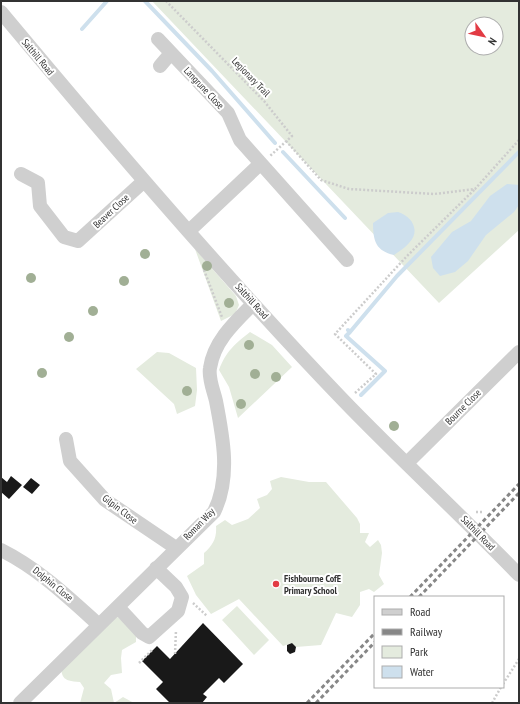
<svg xmlns="http://www.w3.org/2000/svg" width="520" height="704" font-family="'PT Sans Narrow',sans-serif">
	<style>
		.green { fill: #e4ebde; fill-rule: evenodd }
		.water { fill: #cee0ed }
		.lines { fill: none; stroke-linecap: round; stroke-linejoin: round }
		.stream { stroke: #cee0ed; stroke-width: 4 }
		.building { fill: #191919 }
		.path { stroke: #ccc; stroke-width: 2.5; stroke-dasharray: 2 2; stroke-linecap: butt }
		.minor { stroke: #cfcfcf; stroke-width: 14 }
		.rail { stroke: #878787; stroke-width: 3; stroke-dasharray: 4 3; stroke-linecap: butt }
		.tree { fill: #a1af95 }
		.poi-dot { fill: #e23b44; stroke: #fff; stroke-width: 1.5 }
		.labels { text-anchor: middle; dominant-baseline: central; stroke-width: 4; stroke-linejoin: round; paint-order: stroke }
		.street-label { font-size: 10px; fill: #323232; stroke: #fff }
		.poi-label { font-size: 10px; font-weight: bold; fill: #323232; stroke: #fff; text-anchor: start }
	</style>
	<rect width="100%" height="100%" fill="#fff"/>
	<path class="green" d="M152,1h367v229l-80,73zM472,24h24v24h-24z
		M195,249l41,47 3,9 -4,9 -14,7z
		M250,332l22,13 20,22 -54,51 -9,-31 -10,-17c7,-19 16,-26 31,-38z
		M157,352l12,1 27,15 1,22 -2,16 -18,8 -3,-10 -38,-35z
		M281,477l28,5h17l31,36 3,6v9h9l-4,9 5,5 8,-7 3,5 1,8 -3,22 5,9 -10,8 -5,-3 -9,3v13l-8,12 -16,-4 -15,32 -25,2 -4,-4 -9,3 -44,-47 -28,15 -15,-19 -9,-19 17,-12v-11c9,-8 13,-15 12,-27l9,-6 7,5 16,-6 12,-11 -3,-9 10,-4 5,-6 -2,-8z
		M237,606l32,34 -15,15 -32,-35z
		M116,616l20,15v11l-14,8 -1,8 1,15 -11,2 -7,8 7,6 3,14 9,-6 11,6h-54l4,-15 -4,-6c-19,-1 -18,-5 -20,-22z"/>
	<path class="water" d="M507,184l12,1v20l-5,7 -28,23 -18,26 -13,11 -15,4 -7,-8 -2,-11 21,-25 19,-11 19,-25z
		M398,212c14,4 23,19 11,31 -4,5 -10,8 -15,12 -18,-4 -21,-14 -21,-32l15,-10z"/>
	<g class="lines">
		<path class="stream" d="M145,1l67,70 63,72
			M82,29l25,-28
			M283,152l62,66
			M348,330l2,2 47,-56 122,-124
			M350,332l-4,4 39,35 -24,24"/>
	</g>
	<path class="building" d="M11,476l11,9 -13,14 -8,-7v-15l6,5z
		M31,478l9,7 -8,9 -9,-7z
		M203,623l40,41 -19,19 -5,-5 -16,16 4,3 -5,6h-32l-14,-14 7,-7 -21,-21 15,-15 13,13z
		M292,643l4,4 -1,5 -5,2 -3,-3v-6z"/>
	<g class="lines">
		<path class="path" d="M166,1l98,100 28,35 -22,20
			M286,141l35,39 28,9 85,5 41,-5 44,-49
			M204,270l18,47
			M355,393l21,-19 -41,-40 72,-78 68,-67
			M476,512h8
			M193,603l14,13
			M175,654l1,-24
			M139,663l13,-13
			M503,684l16,-25
			M492,703l9,-16"/>
		<path class="minor" d="M1,12c111,133 224,265 343,389 57,59 118,115 175,174
			M158,39l70,74 12,27 107,120
			M160,66l11,-13
			M21,174l17,9 2,23 24,31 14,4 66,-60
			M189,231l71,-67
			M66,439l4,22 35,39 71,48
			M407,463l112,-111
			M1,550c38,19 67,47 98,75
			M118,607l24,26 7,4 29,-26 4,-14 -6,-10 -20,-19
			M20,703l194,-191c17,-34 9,-75 2,-111 -2,-9 -8,-23 -6,-33 4,-27 25,-46 43,-64"/>
		<path class="rail" d="M410,597l109,-113
			M419,597l100,-104
			M307,703l68,-70
			M316,703l59,-61"/>
	</g>
	<g class="tree">
		<circle cx="145" cy="254" r="5"/>
		<circle cx="207" cy="266" r="5"/>
		<circle cx="31" cy="278" r="5"/>
		<circle cx="124" cy="281" r="5"/>
		<circle cx="229" cy="303" r="5"/>
		<circle cx="93" cy="311" r="5"/>
		<circle cx="69" cy="337" r="5"/>
		<circle cx="249" cy="345" r="5"/>
		<circle cx="42" cy="373" r="5"/>
		<circle cx="255" cy="374" r="5"/>
		<circle cx="276" cy="377" r="5"/>
		<circle cx="187" cy="391" r="5"/>
		<circle cx="241" cy="404" r="5"/>
		<circle cx="394" cy="426" r="5"/>
	</g>
	<circle class="poi-dot" cx="276" cy="584" r="4"/>
	<g class="labels">
		<g class="street-label">
			<text transform="translate(38 57) rotate(50)">Salthill Road</text>
			<text transform="translate(251 77) rotate(46)">Legionary Trail</text>
			<text transform="translate(204 88) rotate(47)">Langrune Close</text>
			<text transform="translate(111 211) rotate(-43)">Beaver Close</text>
			<text transform="translate(252 301) rotate(48)">Salthill Road</text>
			<text transform="translate(463 407) rotate(-45)">Bourne Close</text>
			<text transform="translate(120 509) rotate(37)">Gilpin Close</text>
			<text transform="translate(199 524) rotate(-46)">Roman Way</text>
			<text transform="translate(478 533) rotate(46)">Salthill Road</text>
			<text transform="translate(53 584) rotate(39)">Dolphin Close</text>
		</g>
		<g class="poi-label">
			<text x="284" y="578">Fishbourne CofE<tspan x="284" dy="12">Primary School</tspan></text>
		</g>
	</g>
	<rect width="520" height="704" fill="none" stroke="#323232" stroke-width="4"/>
	<rect x="374" y="596" width="130" height="92" fill="#ffffff" stroke="#adadad"/>
	<rect x="382" y="609" width="20" height="6" fill="#cfcfcf" stroke="#adadad"/>
	<text x="410" y="616" font-size="12" fill="#323232">Road</text>
	<rect x="382" y="629" width="20" height="6" fill="#878787" stroke="#adadad"/>
	<text x="410" y="636" font-size="12" fill="#323232">Railway</text>
	<rect x="382" y="646" width="20" height="12" fill="#e4ebde" stroke="#adadad"/>
	<text x="410" y="656" font-size="12" fill="#323232">Park</text>
	<rect x="382" y="666" width="20" height="12" fill="#cee0ed" stroke="#adadad"/>
	<text x="410" y="676" font-size="12" fill="#323232">Water</text>
	<g transform="translate(484 36) rotate(123)"><circle r="19" fill="#ffffff" stroke="#adadad"/>
	<path d="M0-3L7 15L0 10L-7 15Z" fill="#e23b44"/>
	<text y="-6" font-size="11" font-weight="bold" text-anchor="middle" fill="#323232">N</text>
	</g>
</svg>
